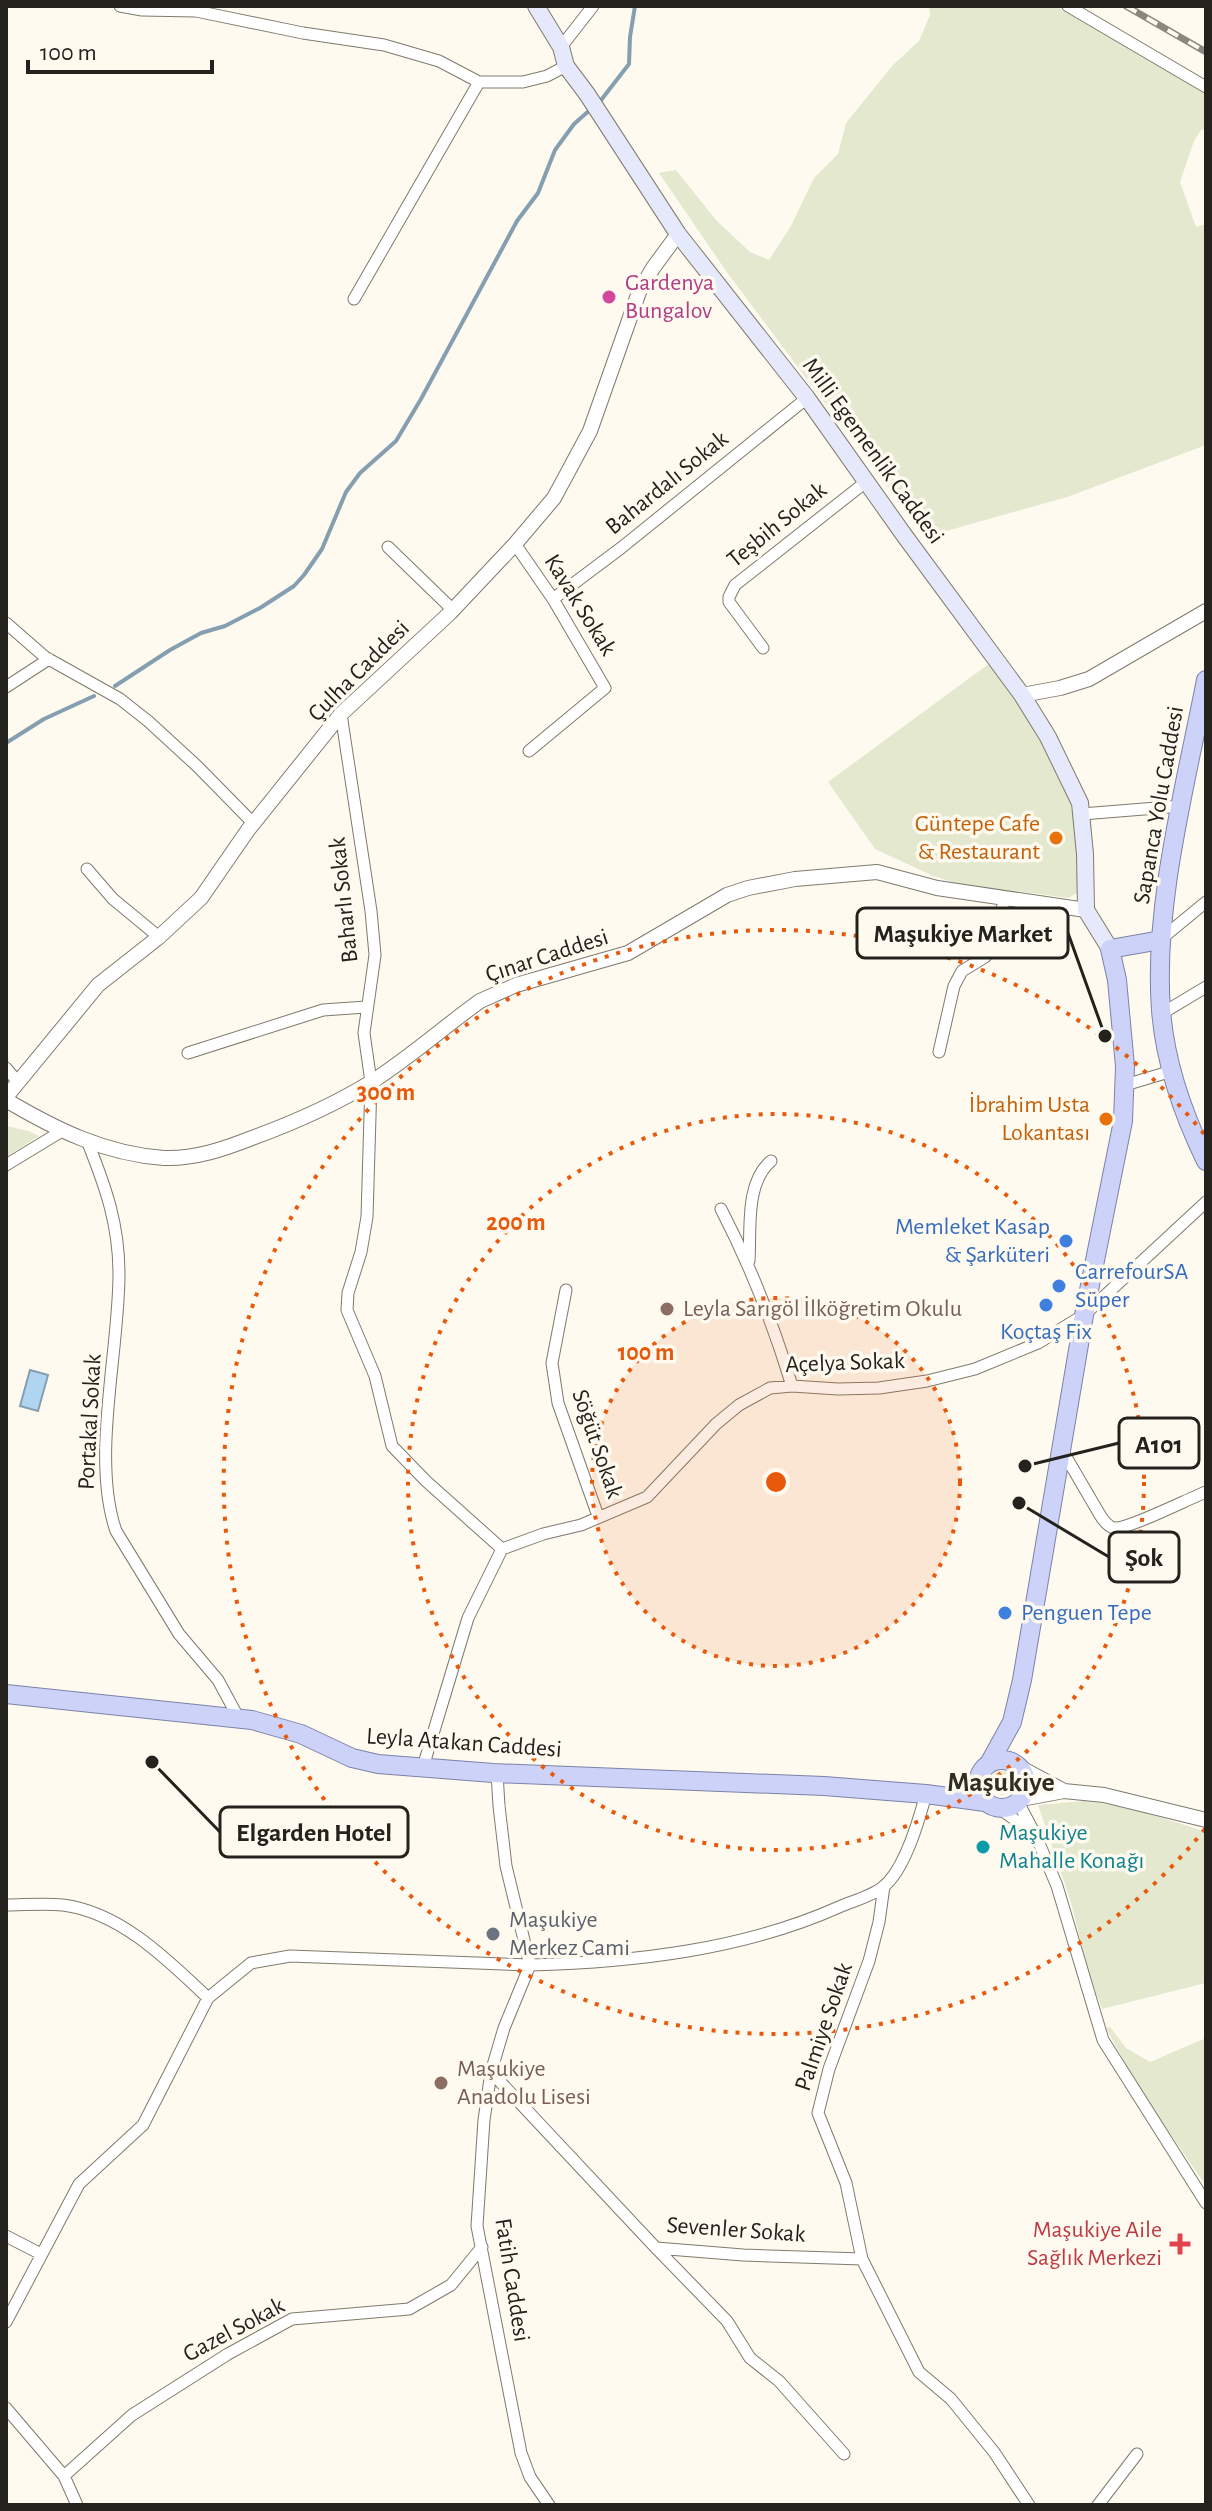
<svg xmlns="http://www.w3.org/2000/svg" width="1212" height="2511" font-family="'Alegreya Sans',sans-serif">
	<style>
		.green { fill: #e4e8ce }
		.water { fill: #afd5f0; stroke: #859fb1; stroke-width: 2 }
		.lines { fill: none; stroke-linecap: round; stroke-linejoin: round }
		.stream { stroke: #859fb1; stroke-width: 4 }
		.minor-casing { stroke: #7f7a6d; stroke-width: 13 }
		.tertiary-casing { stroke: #7f7a6d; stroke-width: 16 }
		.secondary-casing { stroke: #7f7a6d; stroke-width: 18 }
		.primary-casing { stroke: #7c82a8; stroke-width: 20 }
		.minor { stroke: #fff; stroke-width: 11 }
		.tertiary { stroke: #fff; stroke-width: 14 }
		.secondary { stroke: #e6e9fb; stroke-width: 16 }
		.primary { stroke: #cdd3f8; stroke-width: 18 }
		.rail-casing { stroke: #8a877f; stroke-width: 7 }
		.rail { stroke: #fefaef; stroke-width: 4; stroke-dasharray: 12; stroke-linecap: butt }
		.ring { fill: none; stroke: #e8590c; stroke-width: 4; stroke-dasharray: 4 8 }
		.hotel-dot { fill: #d1479c; stroke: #fefaef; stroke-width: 3 }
		.food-dot { fill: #e8710a; stroke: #fefaef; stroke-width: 3 }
		.shop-dot { fill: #3f7fe0; stroke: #fefaef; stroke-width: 3 }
		.education-dot { fill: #8d6e63; stroke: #fefaef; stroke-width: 3 }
		.culture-dot { fill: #0f9aa8; stroke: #fefaef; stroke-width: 3 }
		.worship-dot { fill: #6b7280; stroke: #fefaef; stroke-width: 3 }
		.health-dot { fill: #e0444e; stroke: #fefaef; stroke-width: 3 }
		.labels { text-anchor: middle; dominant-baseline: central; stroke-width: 7; stroke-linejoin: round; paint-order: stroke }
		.hotel-label { font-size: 24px; fill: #b23c85; stroke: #fefaef; text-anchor: start }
		.street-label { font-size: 24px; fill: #24221d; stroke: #fefaef }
		.food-label { font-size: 24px; fill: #c56008; stroke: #fefaef; text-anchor: end }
		.shop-label { font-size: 24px; fill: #366cbe; stroke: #fefaef; text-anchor: start }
		.education-label { font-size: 24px; fill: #785e54; stroke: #fefaef; text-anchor: start }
		.culture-label { font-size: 24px; fill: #0d838f; stroke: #fefaef; text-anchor: start }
		.worship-label { font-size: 24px; fill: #5b616d; stroke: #fefaef; text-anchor: start }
		.health-label { font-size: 24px; fill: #be3a42; stroke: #fefaef; text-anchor: end }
		.quarter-label { font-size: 28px; font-weight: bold; fill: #302d21; stroke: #fefaef }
		.centre { fill: #e8590c; stroke: #fefaef; stroke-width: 4 }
		.ring-label { font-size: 24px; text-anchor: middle; font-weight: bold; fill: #e8590c; stroke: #fefaef; stroke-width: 7; stroke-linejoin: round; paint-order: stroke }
		.leader { fill: none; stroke: #24221d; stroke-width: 3 }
		.callout-dot { fill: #24221d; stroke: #fefaef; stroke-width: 3 }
		.callout { fill: #fefaef; stroke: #24221d; stroke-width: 3 }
		.callout-label { font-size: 26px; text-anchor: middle; font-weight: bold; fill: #24221d }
	</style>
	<rect width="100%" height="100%" fill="#fefaef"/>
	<path class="green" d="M929,6h126l151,87v36l-5,1 -7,11 -14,41 16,45 10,-3v221l-139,52 -142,40 -199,-266 -67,-98 17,-3 40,50 34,32 19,8 22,-34 23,-48 24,-24 8,-31 47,-58 26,-24 11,-26z
		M990,663c34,46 74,100 84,157 3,20 3,41 5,62v9l-10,7 -113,-15 -23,-7 -58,-27 -47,-67z
		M6,1126l23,5 10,5 -33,21z
		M990 1783a12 12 0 1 1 24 0a12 12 0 1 1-24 0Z
		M1084,1801c42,4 82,18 122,31v151l-104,26 -13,-35 -19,-75 -32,-94z
		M1110,2027l16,21 24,14 56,-24v148l-67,-98 -33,-60z"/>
	<path class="water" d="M30,1370l18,5 -10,36 -18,-5z"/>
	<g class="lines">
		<path class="stream" d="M598,104l31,-40 1,-27 5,-31
			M115,686l55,-36 31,-17 24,-7 35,-18 34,-22 10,-11 18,-26 24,-57 14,-19 36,-32 25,-42 96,-178 21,-28 17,-43 19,-26 17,-15
			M6,743l38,-24 50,-23"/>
		<defs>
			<path id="minor" d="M120,6l22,4 54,1 107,22 81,12 55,16 40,21h44l24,-6 19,-10
				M1068,6l138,81
				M561,47l32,-41
				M354,299l125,-217
				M515,544l38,55 52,89 -76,63
				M388,547l65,63
				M553,599l68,-51 186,-150
				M6,623l39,34 75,42 28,22 49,45 56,57
				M763,648l-34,-46v-5l6,-12 132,-104
				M6,687l43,-28
				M341,714l30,197 4,44 -11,78 7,49 -4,135 -6,35 -13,41 -1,17 28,66 17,70 34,35 76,68
				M1082,814l99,-8
				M87,869l26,30 46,38
				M1161,939l45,-37
				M1161,1014l45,-27
				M939,1052l15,-66 8,-15 23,-14 6,-7 14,-52
				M188,1053l135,-43 43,-3
				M6,1068l12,14
				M1125,1085l47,-14
				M88,1143c18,45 31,82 31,131 0,78 -28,185 -3,257l63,103 39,46 20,37
				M6,1165l56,-34
				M721,1209c30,58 52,114 71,177
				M749,1261c2,-32 -4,-78 22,-100
				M566,1290l-14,73 6,40 40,113
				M1062,1450l38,65c3,5 7,11 14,13 13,2 76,-30 92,-36
				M502,1549l41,-15 38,-9 66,-28 69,-73 23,-19 31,-17 22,-2 46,3 41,-1 48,-7 48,-12 63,-26 46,-28 122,-113
				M423,1767l45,-149 34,-69
				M497,1773l2,33 7,60 24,99 -26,63 -13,44 -7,48 -7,106 44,227 9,24 19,28
				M1018,1802l18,34 21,50 46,154 103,163
				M999,1808l34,25
				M884,1886l-5,36 -10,39 -40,108 -11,44 28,70 16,76 57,113 32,27 43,53 35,53
				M6,1905c18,0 38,-2 57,0 57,7 105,55 145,93
				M491,2072l165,176 87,7 119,4
				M6,2236l35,18
				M656,2248l71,73 23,37 29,23 65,73
				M6,2322l73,-138 64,-59 65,-127 43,-35 39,-7 240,9c104,-3 213,-15 309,-58 14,-6 33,-11 44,-20 22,-17 36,-67 43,-93
				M6,2408l58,68 13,29
				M64,2476l68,-61 96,-61 64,-35 117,-10 42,-24 31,-38
				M1098,2505l39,-51"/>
			<path id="tertiary" d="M1022,695l38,-7 29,-9 117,-68
				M6,1097l92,-112 61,-48 42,-39 47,-68 93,-116 109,-101 65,-69 39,-46 36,-67 49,-139 14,-24 25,-34
				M6,1100c49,29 99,54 158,58 31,1 60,-9 88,-20 41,-15 84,-34 121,-57 37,-24 71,-54 107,-80l36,-16 112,-32 99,-58 21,-7 47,-9 82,-7 60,16 149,22
				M1021,1768l43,23
				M1021,1799l43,-8 40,4 102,25"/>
			<path id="secondary" d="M536,6l25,41 5,19 21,28 91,140 129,164 97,137 118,160 26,42 32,66 5,51 1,56 24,39"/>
			<path id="primary" d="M1206,680c-20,104 -53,225 -45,330 4,53 22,104 45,151
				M6,1694l246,26 49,14 51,24 26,6 115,9 331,13 102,8 59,8
				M978 1784a24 24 0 1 1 48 0a24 24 0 1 1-48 0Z
				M990,1762l22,-40 10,-42 62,-365 39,-194 2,-55 -8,-86 -7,-31 51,-9"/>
		</defs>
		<use href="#minor" class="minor-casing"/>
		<use href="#tertiary" class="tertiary-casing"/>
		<use href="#secondary" class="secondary-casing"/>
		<use href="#primary" class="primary-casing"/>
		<use href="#minor" class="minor"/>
		<use href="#tertiary" class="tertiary"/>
		<use href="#secondary" class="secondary"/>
		<use href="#primary" class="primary"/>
		<defs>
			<path id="rail" d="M1126,6l80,46"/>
		</defs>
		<use href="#rail" class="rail-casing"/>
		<use href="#rail" class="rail"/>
	</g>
	<circle cx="776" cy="1482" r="184" fill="#e8590c" fill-opacity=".12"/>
	<g class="ring">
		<circle cx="776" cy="1482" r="184"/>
		<circle cx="776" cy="1482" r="368"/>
		<path d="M1205 1829A552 552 0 1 1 1205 1135"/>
	</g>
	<circle class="hotel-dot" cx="609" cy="297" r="8"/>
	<g class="food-dot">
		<circle cx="1056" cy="838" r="8"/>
		<circle cx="1106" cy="1119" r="8"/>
	</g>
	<g class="shop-dot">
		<circle cx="1066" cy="1241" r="8"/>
		<circle cx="1059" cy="1286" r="8"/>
		<circle cx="1046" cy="1305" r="8"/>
		<circle cx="1005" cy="1613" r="8"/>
	</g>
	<g class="education-dot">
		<circle cx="667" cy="1309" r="8"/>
		<circle cx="441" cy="2083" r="8"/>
	</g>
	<circle class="culture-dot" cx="983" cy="1847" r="8"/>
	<circle class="worship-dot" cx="493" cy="1934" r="8"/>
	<path class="health-dot" d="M1176 2232h8v8h8v8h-8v8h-8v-8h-8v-8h8z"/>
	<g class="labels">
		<g class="hotel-label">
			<text x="625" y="283">Gardenya<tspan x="625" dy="28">Bungalov</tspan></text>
		</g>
		<g class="street-label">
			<text transform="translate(873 451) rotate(54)">Milli Egemenlik Caddesi</text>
			<text transform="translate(667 483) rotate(-39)">Bahardalı Sokak</text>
			<text transform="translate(777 525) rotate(-39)">Teşbih Sokak</text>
			<text transform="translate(580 605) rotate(58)">Kavak Sokak</text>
			<text transform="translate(359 671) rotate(-45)">Çulha Caddesi</text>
			<text transform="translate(1159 805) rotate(-80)">Sapanca Yolu Caddesi</text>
			<text transform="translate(344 900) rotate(-96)">Baharlı Sokak</text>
			<text transform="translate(547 956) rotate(-18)">Çınar Caddesi</text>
			<text transform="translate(845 1363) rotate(-2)">Açelya Sokak</text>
			<text transform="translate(90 1422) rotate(-87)">Portakal Sokak</text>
			<text transform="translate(597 1444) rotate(71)">Söğüt Sokak</text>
			<text transform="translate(464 1743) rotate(4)">Leyla Atakan Caddesi</text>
			<text transform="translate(824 2027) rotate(-71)">Palmiye Sokak</text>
			<text transform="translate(736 2230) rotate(4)">Sevenler Sokak</text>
			<text transform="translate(512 2280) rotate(81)">Fatih Caddesi</text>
			<text transform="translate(234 2330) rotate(-28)">Gazel Sokak</text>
		</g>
		<g class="food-label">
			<text x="1040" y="824">Güntepe Cafe<tspan x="1040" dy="28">&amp; Restaurant</tspan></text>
			<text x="1090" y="1105">İbrahim Usta<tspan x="1090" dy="28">Lokantası</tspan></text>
		</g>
		<g class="shop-label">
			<text x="1050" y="1227" text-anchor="end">Memleket Kasap<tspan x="1050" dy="28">&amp; Şarküteri</tspan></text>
			<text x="1075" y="1272">CarrefourSA<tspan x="1075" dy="28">Süper</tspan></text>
			<text x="1046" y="1332" text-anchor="middle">Koçtaş Fix</text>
			<text x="1021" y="1613">Penguen Tepe</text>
		</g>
		<g class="education-label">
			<text x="683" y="1309">Leyla Sarıgöl İlköğretim Okulu</text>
			<text x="457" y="2069">Maşukiye<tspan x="457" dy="28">Anadolu Lisesi</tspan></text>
		</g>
		<g class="culture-label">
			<text x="999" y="1833">Maşukiye<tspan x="999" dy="28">Mahalle Konağı</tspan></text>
		</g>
		<g class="worship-label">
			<text x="509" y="1920">Maşukiye<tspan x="509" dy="28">Merkez Cami</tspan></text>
		</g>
		<g class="health-label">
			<text x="1162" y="2230">Maşukiye Aile<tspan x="1162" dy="28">Sağlık Merkezi</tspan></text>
		</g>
		<g class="quarter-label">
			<text x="1001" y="1783">Maşukiye</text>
		</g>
	</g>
	<circle cx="776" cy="1482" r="12" class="centre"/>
	<g class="ring-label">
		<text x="386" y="1100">300 m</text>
		<text x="516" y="1230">200 m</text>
		<text x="646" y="1360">100 m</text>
	</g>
	<path class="leader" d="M1105 1036L1068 933M1025 1466L1119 1443M1019 1503L1109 1557M152 1762L220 1832"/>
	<g class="callout-dot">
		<circle cx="1105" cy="1036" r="8"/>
		<circle cx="1025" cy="1466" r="8"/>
		<circle cx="1019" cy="1503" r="8"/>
		<circle cx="152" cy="1762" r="8"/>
	</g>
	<g class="callout">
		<rect x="857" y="908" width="211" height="50" rx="8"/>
		<rect x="1119" y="1418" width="80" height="50" rx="8"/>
		<rect x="1109" y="1532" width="70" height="50" rx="8"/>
		<rect x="220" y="1807" width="188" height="50" rx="8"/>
	</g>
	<g class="callout-label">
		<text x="963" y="942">Maşukiye Market</text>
		<text x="1159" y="1453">A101</text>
		<text x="1144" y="1566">Şok</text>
		<text x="314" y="1841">Elgarden Hotel</text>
	</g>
	<rect width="1212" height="2511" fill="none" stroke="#24221d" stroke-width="16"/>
	<path d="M28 60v12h184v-12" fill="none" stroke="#24221d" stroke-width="4"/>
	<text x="40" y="60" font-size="24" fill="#24221d" stroke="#fefaef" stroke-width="6" paint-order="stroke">100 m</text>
</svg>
